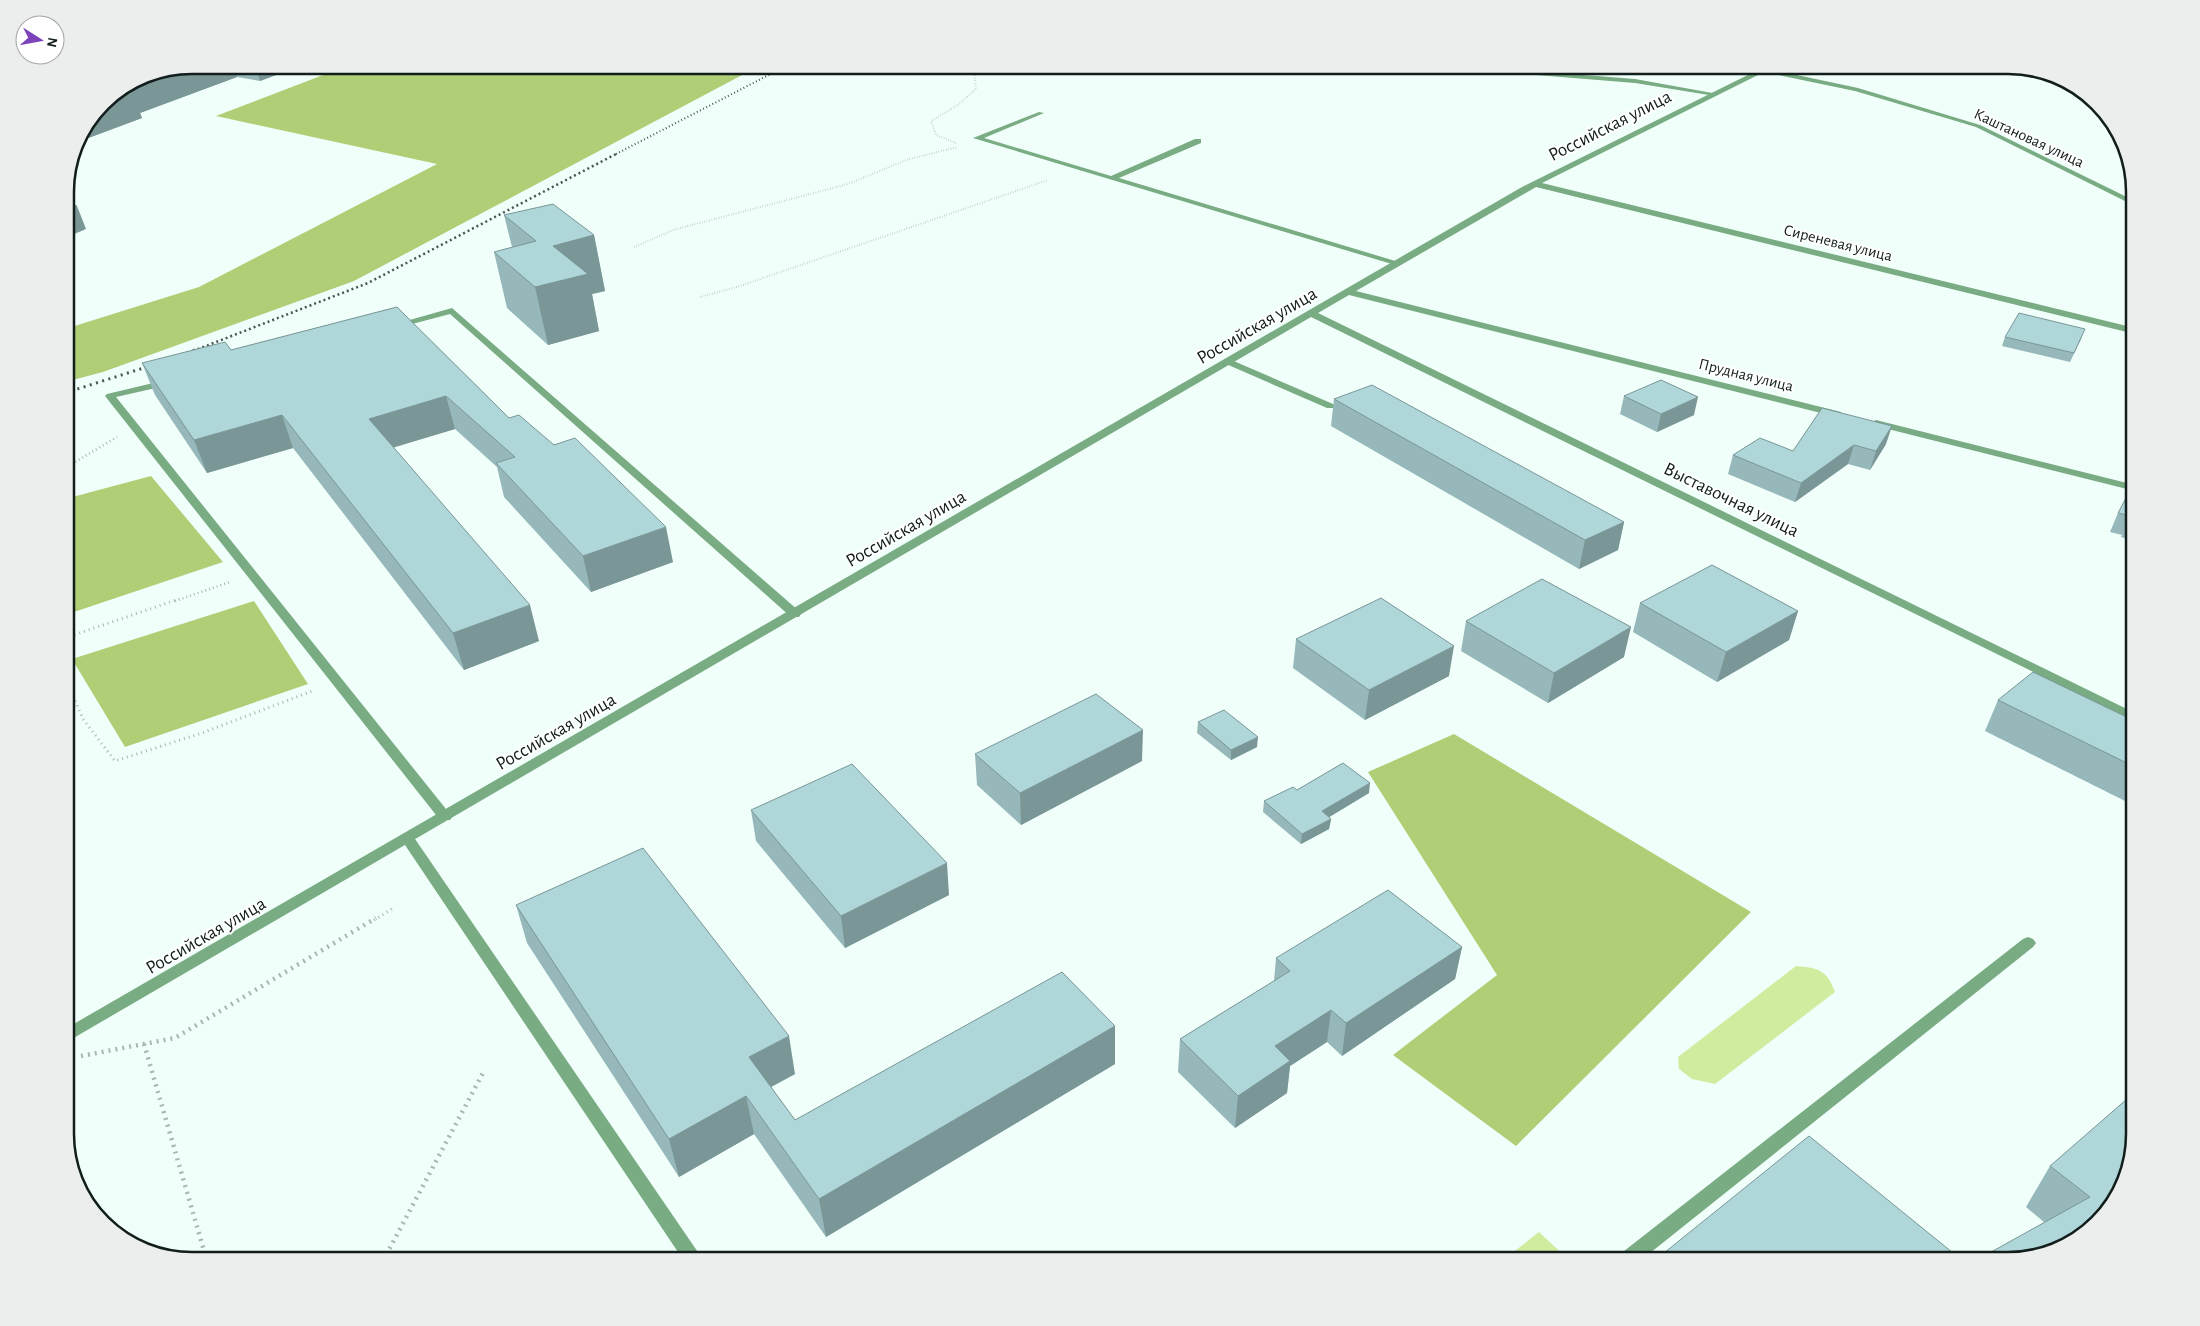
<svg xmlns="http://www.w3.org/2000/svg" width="2200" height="1326" font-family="'Alegreya Sans',sans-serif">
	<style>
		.green { fill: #d0ec9f }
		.forest { fill: #b0ce76 }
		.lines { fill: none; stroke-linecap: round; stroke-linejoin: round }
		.path-far3 { stroke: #a9b7b3; stroke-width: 2; stroke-dasharray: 0.5 2; stroke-linecap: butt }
		.path-far2 { stroke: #a9b7b3; stroke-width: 2.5; stroke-dasharray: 1 3; stroke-linecap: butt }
		.path-far1 { stroke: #a9b7b3; stroke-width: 3; stroke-dasharray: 1 4; stroke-linecap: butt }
		.path { stroke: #a9b7b3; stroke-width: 4.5; stroke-dasharray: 2 5; stroke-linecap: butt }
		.service { fill: #79ac83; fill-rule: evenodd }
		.minor { fill: #79ac83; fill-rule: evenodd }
		.rail-far2 { stroke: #495653; stroke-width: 2; stroke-dasharray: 1 2.5; stroke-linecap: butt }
		.rail-far1 { stroke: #495653; stroke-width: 2.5; stroke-dasharray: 2 3; stroke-linecap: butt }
		.rail { stroke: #495653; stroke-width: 3; stroke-dasharray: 2 4.5; stroke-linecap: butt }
		.wall { fill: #96b8ba }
		.shaded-wall { fill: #7a9697 }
		.building { fill: #afd6d8; stroke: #7a9697 }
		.labels { text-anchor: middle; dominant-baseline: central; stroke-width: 4; stroke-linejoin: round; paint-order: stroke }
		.far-street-label { font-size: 16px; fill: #111e1b; stroke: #fff }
		.street-label { font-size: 19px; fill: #111e1b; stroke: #fff }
		.rim { fill: none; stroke: #111e1b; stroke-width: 2.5 }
	</style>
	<rect width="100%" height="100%" fill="#f0fffa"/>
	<path class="green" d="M1796,966c23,2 31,4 39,26l-120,92 -23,-5 -13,-10 -1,-12z
		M1539,1232l31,29h-68z"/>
	<path class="forest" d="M349,65h412l-407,216 -251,91 -38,10v-53l134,-42 238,-123 -221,-48z
		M151,476l72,86 -158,53v-116z
		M254,601l54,83 -183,63 -53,-88z
		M1454,734l297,178 -235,234 -123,-91 104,-80 -129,-203z"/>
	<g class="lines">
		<path class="path-far3" d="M956,143l-20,-8 -5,-14 27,-16 18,-16 -2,-19 5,-5
			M634,247l39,-17 175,-46 61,-25 49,-12
			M700,297l37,-10 311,-107"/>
		<path class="path-far2" d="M65,468l52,-31
			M175,601l55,-19"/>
		<path class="path-far1" d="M65,638l114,-39
			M65,678l18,41 32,42 87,-28 113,-43
			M374,920l21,-13"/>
		<path class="path" d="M144,1044l63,217
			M81,1056l94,-18 201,-120
			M383,1261l101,-190"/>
		<path class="service" d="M1432,65h27l176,14 83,15 -3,2 -80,-13 -200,-16z
			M1039,112l5,1 -60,25 127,38 84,-37h6v4l-82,35 283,85 -7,2 -422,-127z
			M452,308l347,303 2,3 -2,3h-8l-341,-303 -53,14 -5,-3z
			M1229,359l104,45 2,2 -2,2h-6l-101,-44v-4z
			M166,380l5,3 -2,2 -53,12 334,417 2,3 -2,3h-10l-335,-424 2,-2z
			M408,834l5,2 291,425h-20l-281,-419 -2,-3 2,-3z
			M2028,937l5,2 3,4 -3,4 -393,314h-23l2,-6 404,-316z"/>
		<path class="minor" d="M1768,65h8l-7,4 89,19 122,37 155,76v5l-159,-79 -121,-36 -91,-19 -222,111 593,145v6l-599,-147 -180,104 485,121v4l-4,1 -488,-122 -31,18 817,400v9l-824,-405 -1246,726v-14l1457,-842z
			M1876,420l259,65v6l-263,-66 -1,-2z"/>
		<path class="rail-far2" d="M616,154l172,-89"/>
		<path class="rail-far1" d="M193,351l175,-68 250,-130"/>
		<path class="rail" d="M187,353l10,-4
			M65,393l91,-29"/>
	</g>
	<path class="wall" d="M192,65h111l-43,16 -23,-4 -97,36 2,5 -67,25 27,-41z
		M504,215l90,20 11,56 -13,3 7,37 -51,14 -41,-37 -13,-56 18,-5z
		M397,307l112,111 164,144 -82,30 -87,-95 -7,-30 -42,-38 -62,18 146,194 -75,29 -171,-222 -86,25 -52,-78 -13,-32 89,-13z
		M2005,337h77l-12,25 -68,-16z
		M1624,396l70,19 -37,17 -37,-18z
		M1334,399l290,123 -6,28 -39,19 -248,-143z
		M1822,408l64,36 -16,26 -22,-6 -53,38 -67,-28 5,-19 60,-4z
		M2135,481v60l-14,-4 1,-2 -12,-3 8,-19z
		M1640,603l158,8 -9,29 -72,42 -84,-50z
		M1466,621l158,36 -76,46 -87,-52z
		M1296,639l153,37 -84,44 -72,-52z
		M1998,700l137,21v85l-150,-75z
		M1198,722l59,25 -26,13 -34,-27z
		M975,754l167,7 -121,64 -44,-40z
		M1297,790l72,3 -40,24 2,2 -2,10 -28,15 -38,-32 1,-11z
		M751,810l198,85 -104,53 -89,-107z
		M516,905l279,169 -24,13 24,33 320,-94v38l-289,173 -72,-103 -75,43 -152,-234z
		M1462,947l-7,32 -113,77 -15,-14 -37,24 -3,27 -52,35 -57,-56 2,-33 94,-58 2,-23z
		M2050,1166l68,32 -74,24 -18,-15z"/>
	<path class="shaded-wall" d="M195,65h39l3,12 -97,36 2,5 -67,25 26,-39 22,-13z
		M255,65h48l-43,16z
		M77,206l9,23 -21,9v-27z
		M594,235l11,56 -13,3 7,37 -51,14 -13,-58 18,-41z
		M446,396l9,33 -76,23 -10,-33z
		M1698,397l-4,18 -37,17 4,-18z
		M282,415l11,33 -86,25 -13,-33z
		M1892,426l-6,18 -16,26 6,-19z
		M1854,445l-6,19 -53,38 6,-19z
		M1624,522l-6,28 -39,19 6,-29z
		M666,527l7,35 -82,30 -8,-36z
		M530,605l9,36 -75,29 -11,-37z
		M1798,611l-9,29 -72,42 9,-30z
		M1631,627l-7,30 -76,46 6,-30z
		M1454,646l-5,30 -84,44 4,-30z
		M1143,730l-1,31 -121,64 -1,-32z
		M1258,737l-1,10 -26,13v-10z
		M1370,783l-1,10 -48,29 1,-11z
		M1331,819l-2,10 -28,15 1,-10z
		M947,863l2,32 -104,53 -4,-32z
		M1462,947l-7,32 -113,77 4,-33z
		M1331,1010l-4,32 -37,24 -3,27 -52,35 3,-32 37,-50z
		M1115,1026v38l-289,173 -7,-38z
		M789,1036l6,38 -39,21 -7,-38z
		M746,1096l8,38 -75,43 -10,-38z"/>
	<path class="building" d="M192,65h3l-72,26 10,2 -32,11 1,-2 41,-27z
		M65,203l12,3 -12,5z
		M553,204l41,31 -41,11 35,28 -53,13 -41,-35 42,-11 -32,-26z
		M397,307l112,111 10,-3 35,30 21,-7 91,89 -83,29 -87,-93 19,-6 -69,-61 -77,23 161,186 -77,28 -171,-218 -88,25 -52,-77 83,-21 6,8z
		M2019,313l66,16 -11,24 -69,-16z
		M1661,380l37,17 -37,17 -37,-18z
		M1372,385l252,137 -39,18 -251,-141z
		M1822,408l70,18 -16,25 -22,-6 -53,38 -68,-28 27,-17 33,13z
		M2135,481v39l-6,-2 1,-2 -12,-3z
		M1712,565l86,46 -72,41 -86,-49z
		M1542,579l89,48 -77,46 -88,-52z
		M1381,598l73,48 -85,44 -73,-51z
		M2033,672l102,49v46l-137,-67z
		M1096,694l47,36 -123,63 -45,-39z
		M1224,710l34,27 -27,13 -33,-28z
		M1343,763l27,20 -48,28 9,8 -29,15 -38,-33 29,-14 4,3z
		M852,764l95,99 -106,53 -90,-106z
		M643,848l146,188 -40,21 46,63 267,-148 53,54 -296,173 -73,-103 -77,43 -153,-234z
		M1388,890l74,57 -116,76 -15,-13 -56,36 15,15 -52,35 -58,-57 110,-68 -14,-13z
		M2135,1092v43l-17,63 -47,46 -62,17h-34l115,-64 -40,-31z
		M1809,1136l154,125h-309z"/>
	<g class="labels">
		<g class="far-street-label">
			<text transform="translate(2029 138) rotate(25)">Каштановая улица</text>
			<text transform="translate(1838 243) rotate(14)">Сиреневая улица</text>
			<text transform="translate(1746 375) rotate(14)">Прудная улица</text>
		</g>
		<g class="street-label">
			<text transform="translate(1610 126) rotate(-27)">Российская улица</text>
			<text transform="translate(1257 326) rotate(-30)">Российская улица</text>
			<text transform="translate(1731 500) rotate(26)">Выставочная улица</text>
			<text transform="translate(906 529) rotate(-30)">Российская улица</text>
			<text transform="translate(556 732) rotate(-30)">Российская улица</text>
			<text transform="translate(206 936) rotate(-30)">Российская улица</text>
		</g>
	</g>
	<path d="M0 0H2200V1326H0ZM192 74H2008A118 118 0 0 1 2126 192V1134A118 118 0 0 1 2008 1252H192A118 118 0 0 1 74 1134V192A118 118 0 0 1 192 74Z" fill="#eceded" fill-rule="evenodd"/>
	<path class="rim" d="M192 74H2008A118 118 0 0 1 2126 192V1134A118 118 0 0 1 2008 1252H192A118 118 0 0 1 74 1134V192A118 118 0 0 1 192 74Z"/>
	<g transform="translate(40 40) rotate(101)"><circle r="24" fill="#ffffff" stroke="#a0a5a4"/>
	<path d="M0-4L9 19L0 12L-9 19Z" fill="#7d43b9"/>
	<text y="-8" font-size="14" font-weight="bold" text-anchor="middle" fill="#111e1b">N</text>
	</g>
</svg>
